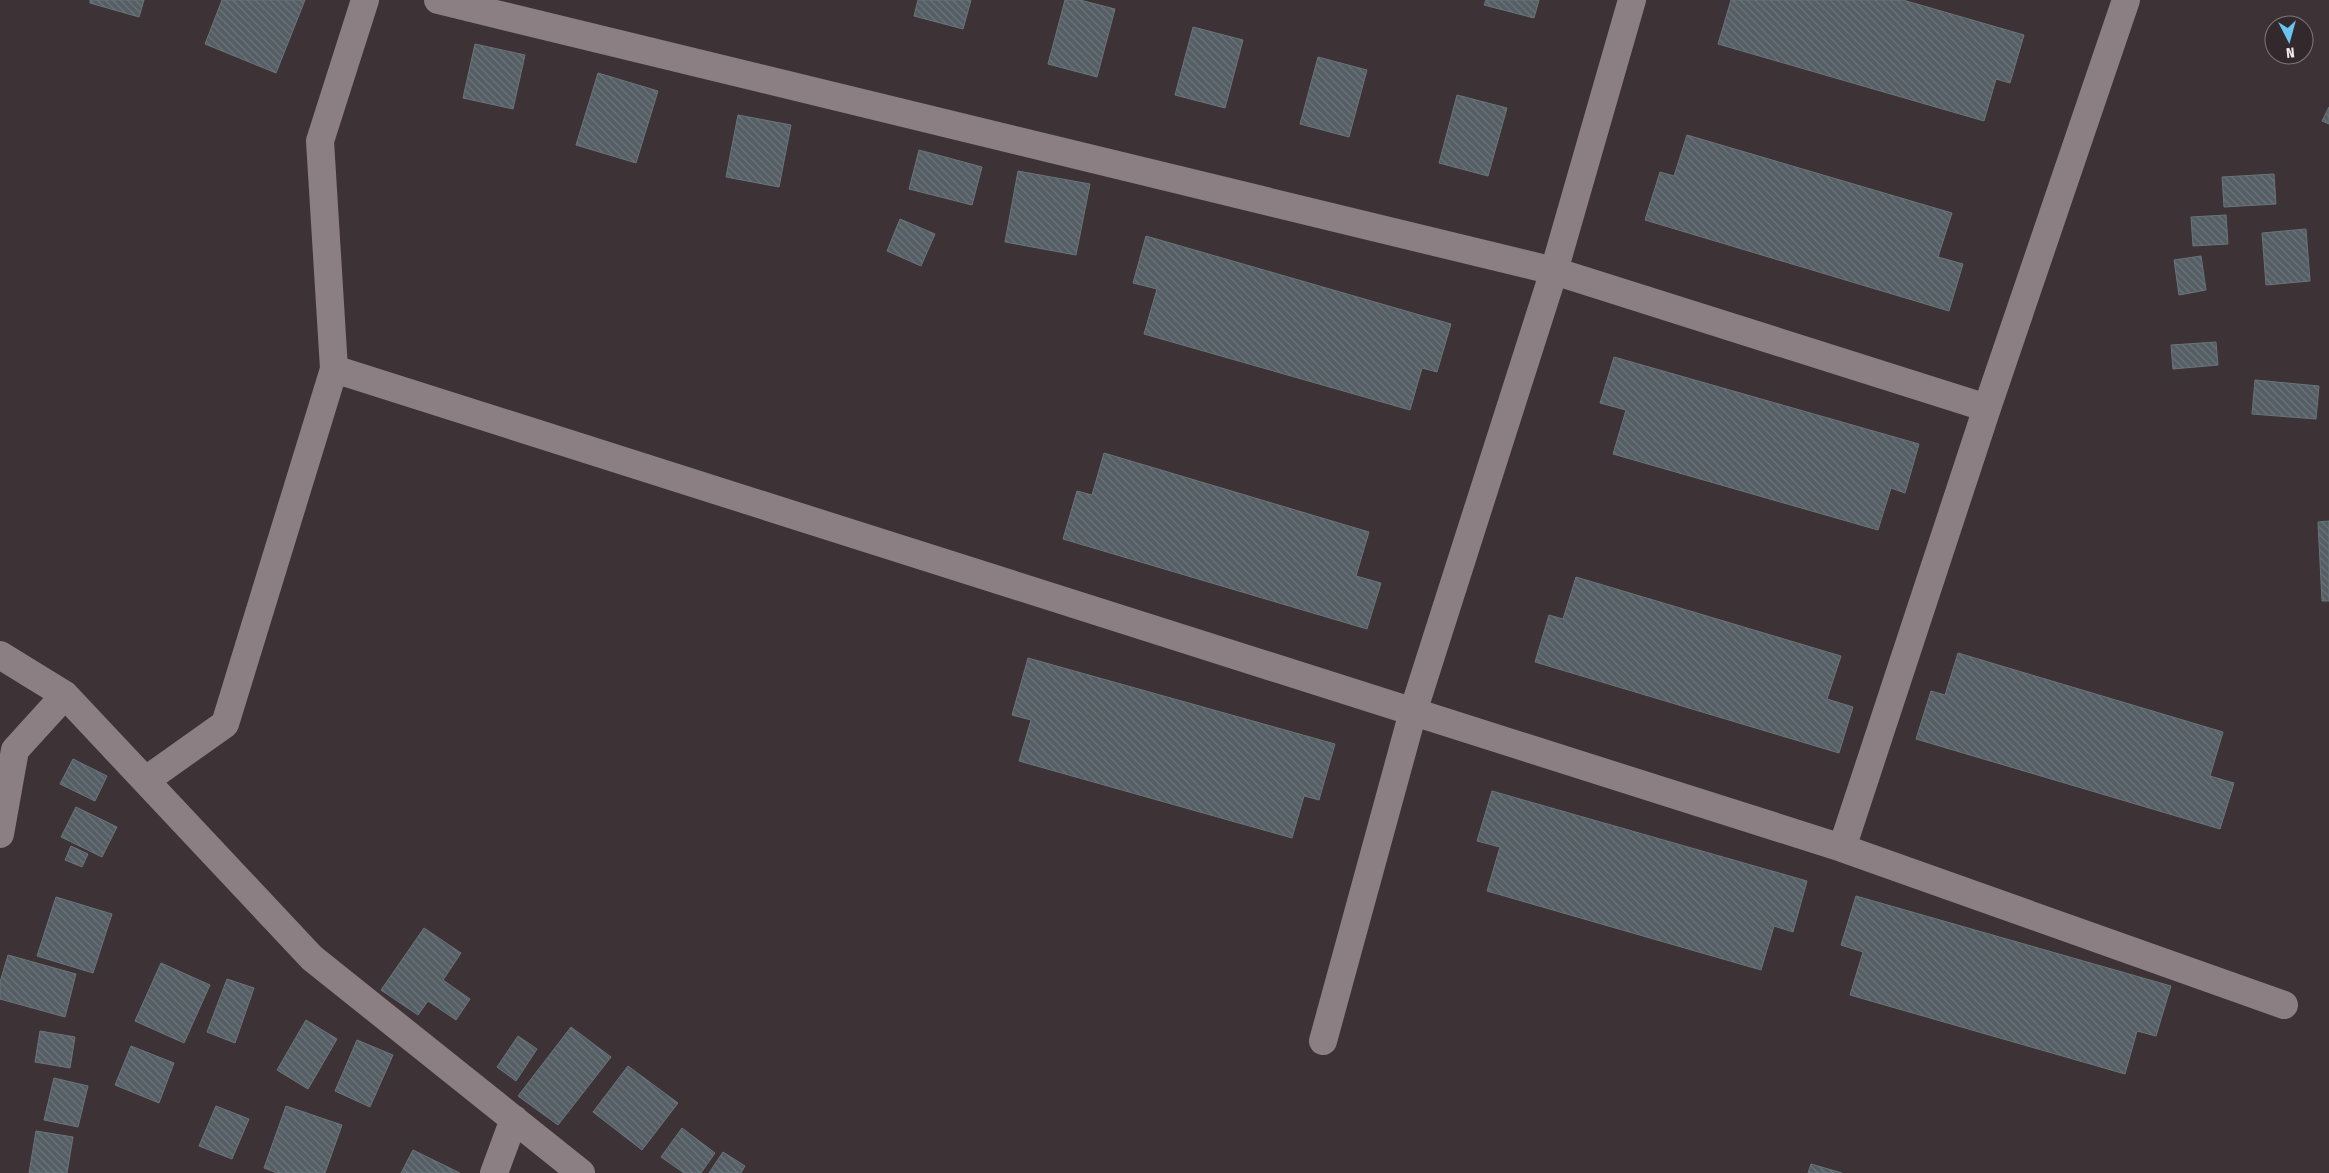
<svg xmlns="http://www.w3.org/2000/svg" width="2329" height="1173" font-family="'Fira Sans Condensed',sans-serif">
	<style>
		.building { fill: url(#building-back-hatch); stroke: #69747a }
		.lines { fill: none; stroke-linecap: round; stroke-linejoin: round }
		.street { stroke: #8b7f83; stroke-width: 28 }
	</style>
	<defs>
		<pattern id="building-back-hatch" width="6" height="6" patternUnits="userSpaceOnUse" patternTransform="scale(1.25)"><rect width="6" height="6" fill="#545e64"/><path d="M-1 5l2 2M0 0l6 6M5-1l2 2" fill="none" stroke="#6d757a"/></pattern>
	</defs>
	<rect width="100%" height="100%" fill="#3d3336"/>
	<path class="building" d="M90,0h54l-5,17 -49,-14z
		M222,0h83l-29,73 -71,-29z
		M918,0h53l-8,29 -49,-13z
		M1065,0h15l35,9 -18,68 -49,-13z
		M1486,0h53l-5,18 -50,-13z
		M1731,0h172l121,35 -14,48 -14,-4 -12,42 -266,-77z
		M1193,27l50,13 -18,68 -50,-13z
		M475,44l50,11 -12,54 -50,-11z
		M1318,57l49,13 -18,67 -49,-13z
		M598,73l60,18 -22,72 -60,-18z
		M1457,95l50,13 -19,68 -49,-13z
		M2329,107v17l-7,-3z
		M738,115l53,10 -12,62 -53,-10z
		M1687,135l265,78 -14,44 25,7 -14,47 -304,-91 15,-48 14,4z
		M919,150l63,17 -10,38 -63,-16z
		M1018,171l72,13 -14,71 -71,-13z
		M2274,174l2,30 -52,3 -2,-30z
		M2226,215l2,29 -35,2 -2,-29z
		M900,219l35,15 -14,32 -34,-15z
		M2306,229l4,52 -44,4 -4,-52z
		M1146,236l305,88 -14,48 -15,-4 -12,42 -266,-76 13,-45 -24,-6z
		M2201,256l5,34 -27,5 -5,-35z
		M2216,342l2,23 -45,4 -2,-24z
		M1614,357l305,87 -14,49 -14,-5 -13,42 -265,-76 13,-44 -26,-7z
		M2255,380l64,6 -3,33 -64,-5z
		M1104,453l265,79 -13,44 25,7 -14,46 -304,-90 14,-48 15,4z
		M2329,521v80h-7l-4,-79z
		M1576,577l265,79 -14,43 26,8 -14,46 -304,-91 14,-47 14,4z
		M1958,653l265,79 -13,44 24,7 -14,46 -304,-90 15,-48 14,4z
		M1028,658l307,86 -16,56 -15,-4 -12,42 -273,-77 12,-41 -19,-5z
		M73,759l34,17 -12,25 -35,-17z
		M1492,791l315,90 -14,51 -19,-6 -13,44 -274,-79 13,-44 -23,-6z
		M76,807l41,20 -15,30 -41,-20z
		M71,846l17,8 -6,13 -17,-7z
		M1856,896l315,90 -15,50 -19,-5 -12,43 -275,-79 13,-43 -22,-7z
		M56,897l56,17 -19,59 -56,-17z
		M424,928l37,25 -18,27 27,19 -14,21 -28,-19 -10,14 -37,-25z
		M8,955l68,19 -11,43 -65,-18v-17z
		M161,963l49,22 -26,58 -49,-22z
		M227,979l27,9 -19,55 -28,-11z
		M306,1020l31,19 -29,50 -31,-19z
		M571,1027l40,30 -53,68 -40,-29z
		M40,1031l35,6 -5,31 -35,-6z
		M518,1036l19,13 -21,32 -19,-14z
		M357,1040l36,15 -23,52 -35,-16z
		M131,1046l43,17 -15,40 -44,-18z
		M628,1066l50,37 -36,47 -49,-38z
		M54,1078l34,8 -10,41 -34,-7z
		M216,1106l33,13 -17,40 -33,-13z
		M286,1106l56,19 -17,48h-48l-13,-5z
		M682,1128l33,25 -14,20h-17l-23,-16z
		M36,1131l37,6 -6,36h-38z
		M413,1150l47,23h-59z
		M723,1152l22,14 -4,7h-32z
		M1811,1164l31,9h-34z"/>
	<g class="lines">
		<path class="street" d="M438,0l1116,271 433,137
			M334,369l1508,479 442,157
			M0,655l65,40 247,263 269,215
			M146,780l79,-56 109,-355 -14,-228 45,-141
			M0,834l15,-84 50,-55
			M1842,848l145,-440 139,-408
			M1323,1041l90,-329 141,-441 78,-271
			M494,1173l20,-54"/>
	</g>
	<g transform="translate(2289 40) rotate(174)"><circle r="24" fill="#33292c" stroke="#7f7779"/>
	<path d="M0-4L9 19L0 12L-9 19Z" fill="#69c4f1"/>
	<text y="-8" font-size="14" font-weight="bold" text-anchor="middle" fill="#f1ebed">N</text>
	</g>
</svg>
